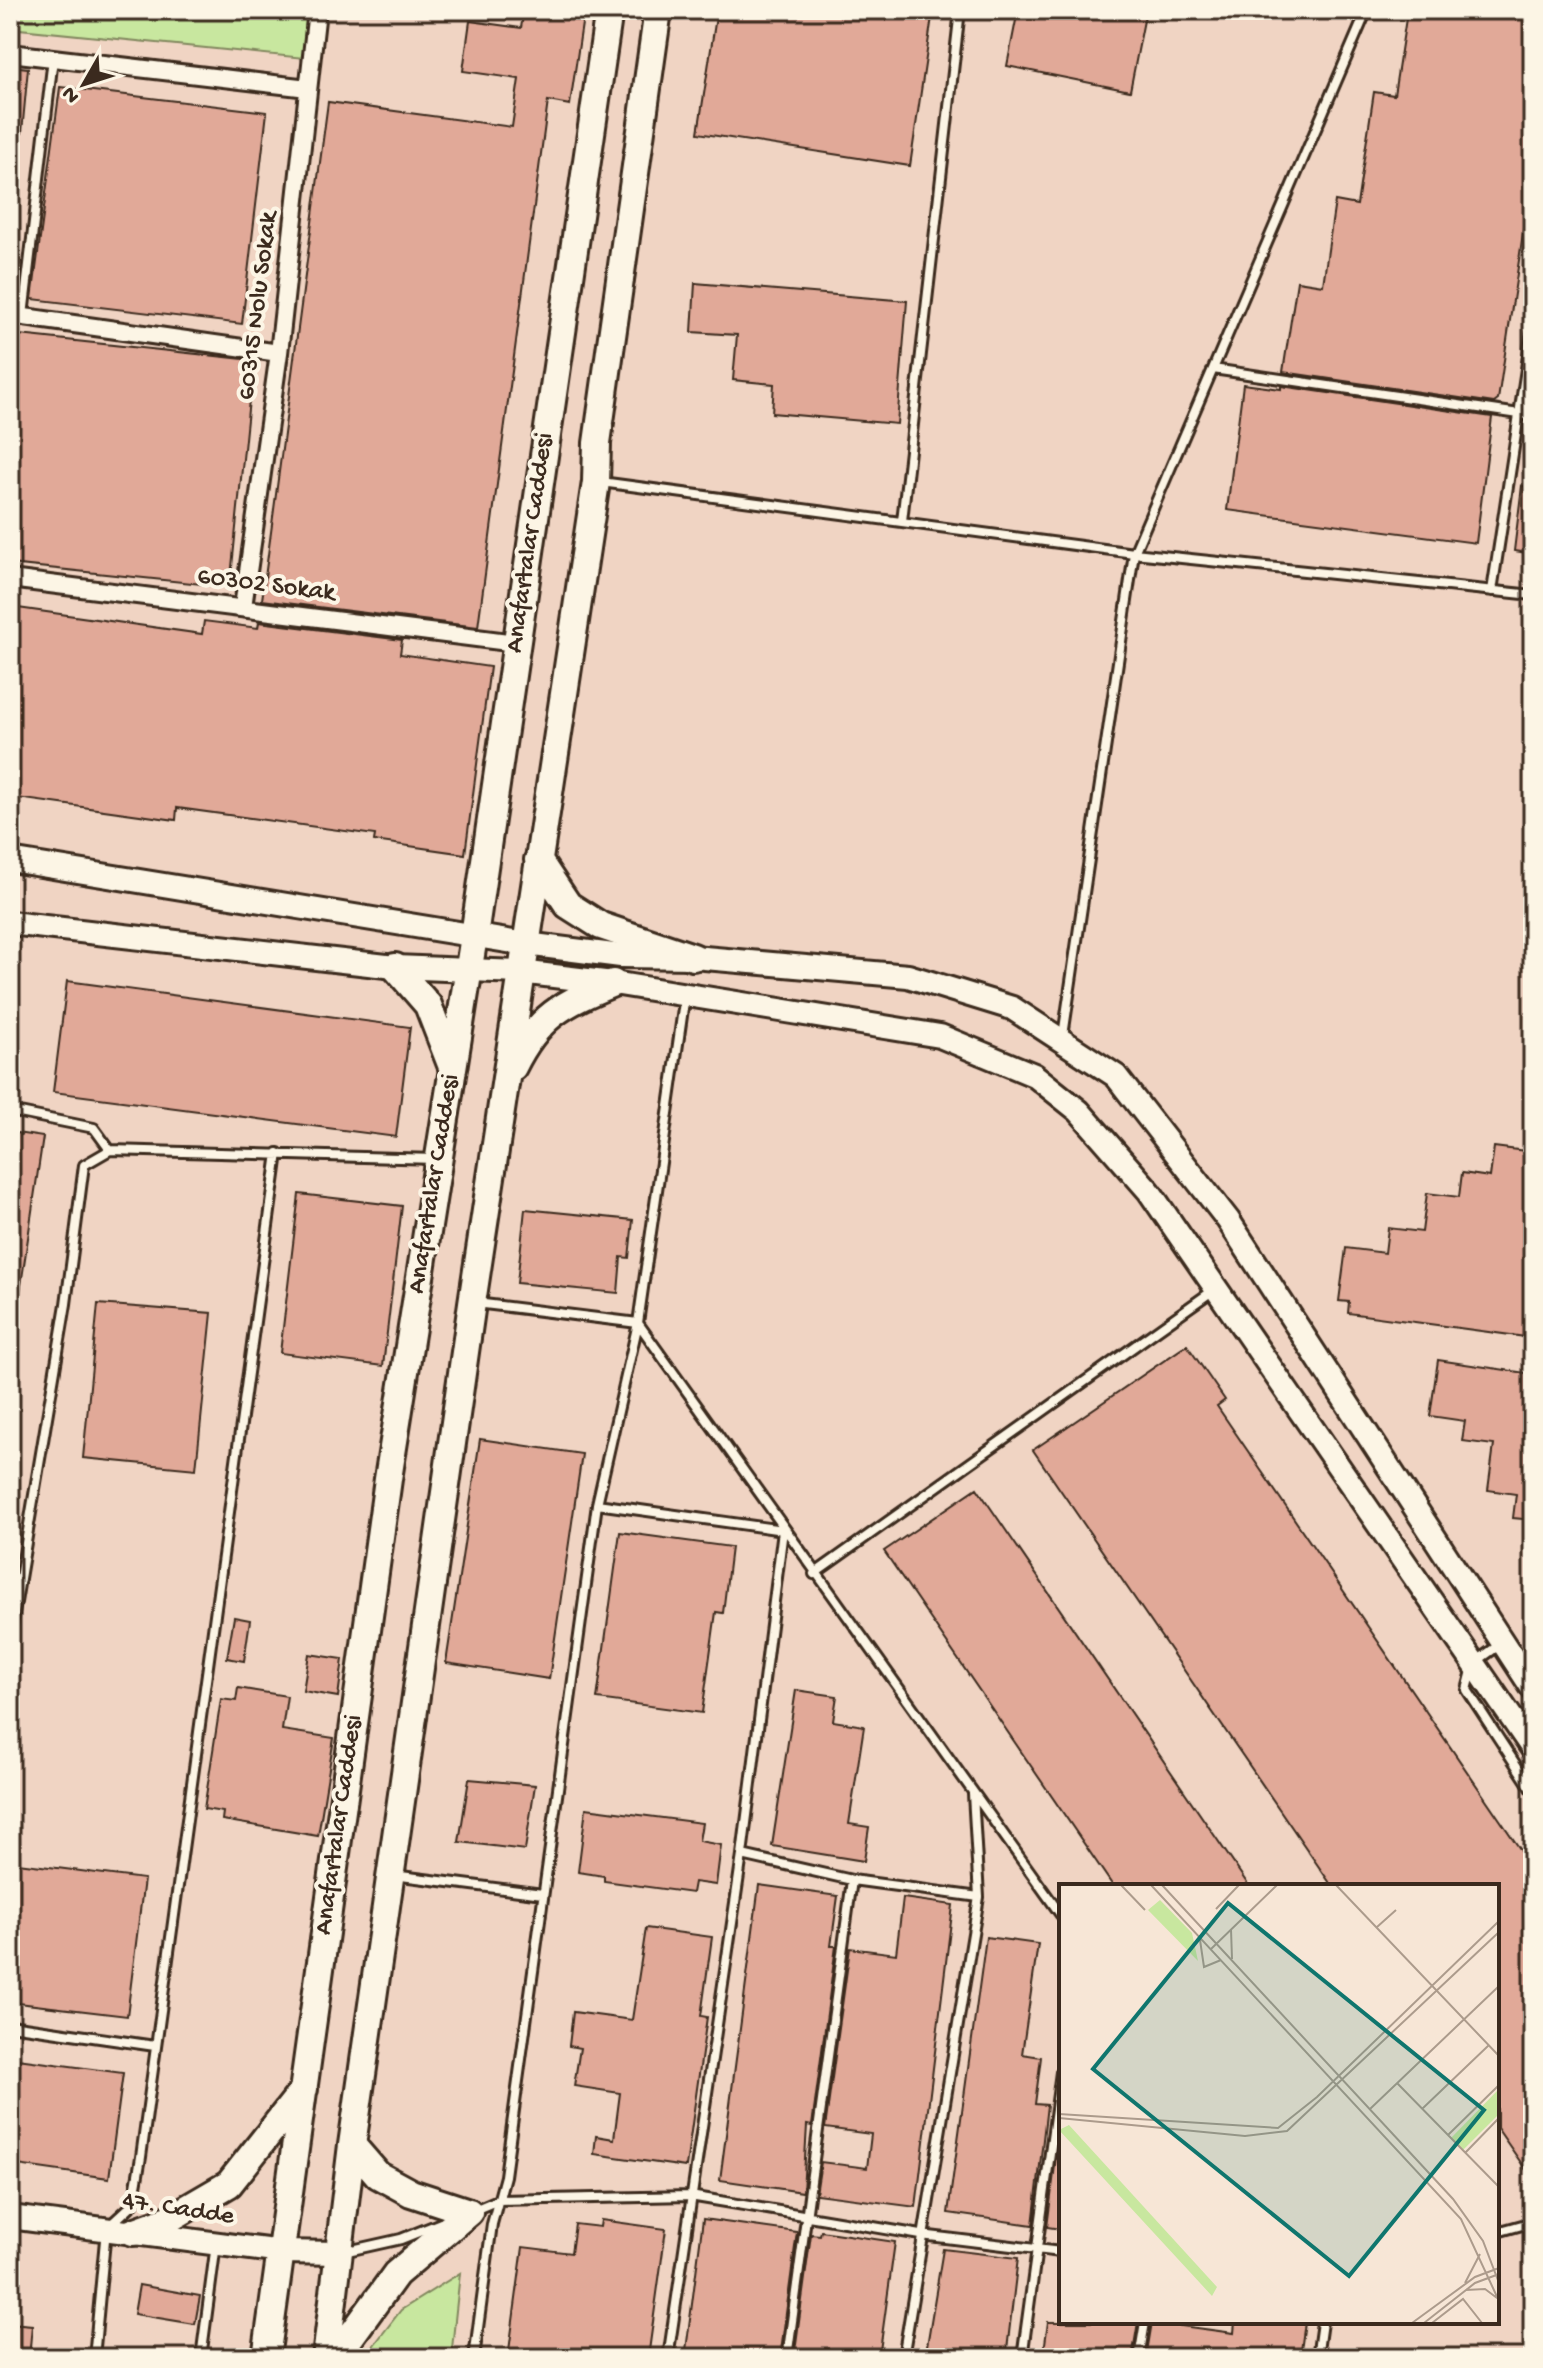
<svg xmlns="http://www.w3.org/2000/svg" width="1543" height="2368" font-family="'Gochi Hand',sans-serif">
	<style>
		.built { fill: #f0d4c3; fill-rule: evenodd }
		.green { fill: #c8e79f; stroke: #82885e; stroke-width: 2 }
		.building { fill: #e1a998; stroke: #3b2a1e; stroke-width: 2 }
		.lines { fill: none; stroke-linecap: round; stroke-linejoin: round }
		.lane-casing { stroke: #3b2a1e; stroke-width: 14 }
		.street-casing { stroke: #3b2a1e; stroke-width: 22 }
		.secondary-casing { stroke: #3b2a1e; stroke-width: 28 }
		.primary-casing { stroke: #3b2a1e; stroke-width: 32 }
		.lane { stroke: #fcf5e5; stroke-width: 8 }
		.street { stroke: #fcf5e5; stroke-width: 16 }
		.secondary { stroke: #fcf5e5; stroke-width: 22 }
		.primary { stroke: #fcf5e5; stroke-width: 26 }
		.labels { text-anchor: middle; dominant-baseline: central; stroke-width: 8; stroke-linejoin: round; paint-order: stroke }
		.street-label { font-size: 26px; fill: #3b2a1e; stroke: #fcf5e5 }
		.inset-road { fill: none; stroke: #ac9b8c; stroke-width: 2 }
		.view { fill: #0f766e; fill-opacity: 0.15; stroke: #0f766e; stroke-width: 4 }
		.inset-edge { fill: none; stroke: #3b2a1e; stroke-width: 4 }
	</style>
	<rect width="100%" height="100%" fill="#f7e6d6"/>
	<filter id="ink" filterUnits="userSpaceOnUse"><feTurbulence type="fractalNoise" baseFrequency=".0125" numOctaves="2"/><feDisplacementMap in="SourceGraphic" scale="16" xChannelSelector="R" yChannelSelector="G"/><feConvolveMatrix kernelMatrix="1 2 1 2 8 2 1 2 1" color-interpolation-filters="sRGB"/></filter>
	<g filter="url(#ink)">
		<path class="built" d="M10,10h1523v2348h-1523zM1061,1886h436v436h-436z"/>
		<path class="green" d="M10,10h299l-5,48 -294,-30z
			M460,2273l-9,85h-87l37,-48z"/>
		<path class="building" d="M524,10h60l-14,95 -22,-4 -70,526 -216,-27 66,-498 184,25 7,-48 -56,-8 7,-50 51,7z
			M717,10h216l-23,156 -212,-33z
			M1018,10h128l-16,81 -123,-25z
			M1438,10h95v157l-35,233 -4,3 -211,-31 14,-91 26,4 12,-84 22,4 17,-113 20,3 13,-83 30,4z
			M10,66l18,2 -6,65h-12z
			M60,87l207,25 -25,212 -210,-25z
			M10,260l12,2 -4,35 -8,-1z
			M695,283l212,18 -10,123 -125,-11 2,-29 -41,-4 4,-45 -45,-3z
			M10,334l243,26 -23,227 -220,-23z
			M1243,384l38,5v-3l211,31 -16,126 -249,-33z
			M1522,486l11,1v67l-19,-3z
			M18,608l184,26 2,-13 54,7 1,-6 143,18 -2,14 90,13 -25,187 -91,-13 1,-6 -198,-27 -1,12 -166,-23v-131z
			M67,981l343,46 -14,110 -343,-45z
			M10,1132l33,5 -23,155 -10,-1z
			M1494,1147l39,5v186l-185,-25 1,-11 -10,-1 7,-53 39,5 3,-25 34,4 5,-39 32,4 3,-24 28,4z
			M299,1194l103,12 -19,160 -103,-13z
			M525,1209l108,11 -4,38 -8,-1 -3,36 -101,-10z
			M98,1304l114,9 -16,156 -113,-11z
			M1187,1345l38,55 -8,6 316,462v312l-36,-52v-242h-165l-299,-436z
			M1438,1360l95,14v146l-20,-2 3,-24 -28,-4 6,-45 -32,-4 3,-20 -35,-5z
			M480,1439l102,15 -33,225 -103,-16z
			M977,1488l272,398h-136l-229,-335z
			M620,1532l111,15 -8,66 -7,-1 -14,101 -105,-14z
			M234,1617l16,3 -6,41 -17,-3z
			M309,1654l34,5 -5,38 -35,-6z
			M238,1688l49,8 -5,34 52,8 -16,98 -96,-16 1,-8 -19,-3 17,-110 15,2z
			M796,1690l41,6 -4,25 31,5 -15,98 20,3 -5,34 -92,-15z
			M469,1779l66,6 -10,65 -66,-8z
			M586,1808l116,15 -3,18 22,4 -5,40 -22,-3 -2,11 -88,-12v-5l-26,-4z
			M10,1862l134,17 -17,137 -117,-14z
			M759,1885l79,11 -7,50h5l-24,180 -5,-1 -4,67 -83,-12z
			M903,1898l50,7 -37,302 -100,-13 5,-32 46,6 4,-34 -46,-6 25,-180 46,6z
			M646,1928l66,9 -11,79 6,1 -21,150 -92,-13 2,-18 18,3 6,-46 -46,-7 6,-38 -11,-2 4,-34 59,8z
			M986,1937l52,7 -16,110 19,3 -6,47 12,1 -14,120 -85,-12z
			M10,2058l113,15 -14,105 -99,-14z
			M1058,2142h3v87l-14,-2z
			M703,2219l94,13 -17,126h-95z
			M601,2220l65,9 -18,129h-140l15,-111 48,6 4,-29 25,3z
			M821,2231l74,11 -16,116h-85l17,-124 9,1z
			M943,2249l75,9 -12,100h-81z
			M139,2285l61,11 -5,28 -61,-10z
			M1048,2322h90l-6,36h-89z
			M1152,2322l82,11 1,-11h70l-5,36h-154z
			M10,2323l22,2 -3,33h-19z"/>
		<g class="lines">
			<defs>
				<path id="lane" d="M23,316l30,-258
					M1213,369l320,47
					M601,482l533,71 399,42
					M902,521l58,-511
					M1492,591l41,-268
					M685,995l-47,328 423,592
					M1063,1036l71,-483 233,-543
					M10,1111l84,17 16,22
					M476,1303l162,20 -41,181 186,26 -41,325
					M814,1574l401,-285
					M10,1638l56,-334 18,-139 26,-15 326,9
					M1502,1643l-28,20 -7,27 66,101
					M973,1794l6,103
					M393,1875l150,19
					M10,2025l145,21
					M472,2211l26,-11 192,-4 231,39 140,17
					M1497,2232l36,-10
					M343,2252l58,-13 40,-16
					M94,2358l12,-129 27,-25 8,-47 137,-1004
					M201,2358l15,-114
					M474,2358l18,-134 13,-48 92,-672
					M668,2358l74,-503 110,25
					M787,2358l65,-478 127,17 -76,461
					M1022,2358l39,-286
					M1139,2358l6,-36
					M1317,2358l5,-36"/>
				<path id="street" d="M10,53l298,35
					M10,315l269,38
					M10,579l506,64
					M243,607l36,-254 38,-343"/>
				<path id="secondary" d="M10,860l516,84 95,12 72,1 215,19 104,32 104,68 112,144 305,469
					M10,923l385,44 125,5 93,11 327,53 94,39 45,36 70,80 384,558
					M10,2217l272,35 56,1"/>
				<path id="primary" d="M538,860l30,45 33,21 92,31
					M395,967l33,38 24,62
					M513,1067c25,-51 49,-63 100,-84
					M352,2145l26,30 33,18 58,19
					M133,2232l36,-13 60,-35 75,-95
					M266,2358l122,-879 86,-543 135,-926
					M326,2358l26,-213 120,-842 124,-821 1,-39 61,-433
					M335,2358l61,-84 73,-62"/>
			</defs>
			<use href="#lane" class="lane-casing"/>
			<use href="#street" class="street-casing"/>
			<use href="#secondary" class="secondary-casing"/>
			<use href="#primary" class="primary-casing"/>
			<use href="#lane" class="lane"/>
			<use href="#street" class="street"/>
			<use href="#secondary" class="secondary"/>
			<use href="#primary" class="primary"/>
		</g>
	</g>
	<g class="labels">
		<g class="street-label">
			<text transform="translate(259 306) rotate(-83)">60315 Nolu Sokak</text>
			<text transform="translate(531 543) rotate(-82)">Anafartalar Caddesi</text>
			<text transform="translate(266 586) rotate(7)">60302 Sokak</text>
			<text transform="translate(435 1184) rotate(-81)">Anafartalar Caddesi</text>
			<text transform="translate(340 1825) rotate(-82)">Anafartalar Caddesi</text>
			<text transform="translate(178 2210) rotate(8)">47. Cadde</text>
		</g>
	</g>
	<g transform="translate(1059 1884)">
		<rect width="440" height="440" fill="#f7e6d6"/>
		<path d="M101,16l32,33 6,28 -50,-51zM440,205v25l-36,36 -12,-12zM10,241l148,162 -5,9 -153,-166z" fill="#c8e79f"/>
		<path class="inset-road" d="M62,1l24,25M92,1l310,334 38,82M103,1l291,314 30,42 16,42M277,1l163,171M157,25l23,-24M318,43l19,-17M172,45l1,30M141,56l4,27 17,-7M152,65l66,-64M338,199l102,104M311,225l129,-123M363,225l67,-64M0,230l219,14 39,-31 182,-176M0,234l186,18 42,-5 212,-199M389,251l51,-50M406,269l34,-35M406,399l15,-29M407,406l19,-1 12,9M353,439l63,-46 24,-9M365,439l51,-40 24,-9M373,439l31,-24 19,24"/>
		<path class="view" d="M169,19l256,207 -135,166 -256,-207z"/>
		<rect width="440" height="440" class="inset-edge"/>
	</g>
	<rect width="1543" height="2368" fill="none" stroke="#fcf5e5" stroke-width="40"/>
	<rect x="20" y="20" width="1503" height="2328" fill="none" stroke="#3b2a1e" stroke-width="3" filter="url(#ink)"/>
	<g transform="translate(84 84) rotate(231)" stroke="#fcf5e5" stroke-width="6" paint-order="stroke">
	<path d="M0-6L14 30L0 20L-14 30Z" fill="#3b2a1e"/>
	<text y="-12" font-size="22" font-weight="bold" text-anchor="middle" fill="#3b2a1e">N</text>
	</g>
</svg>
